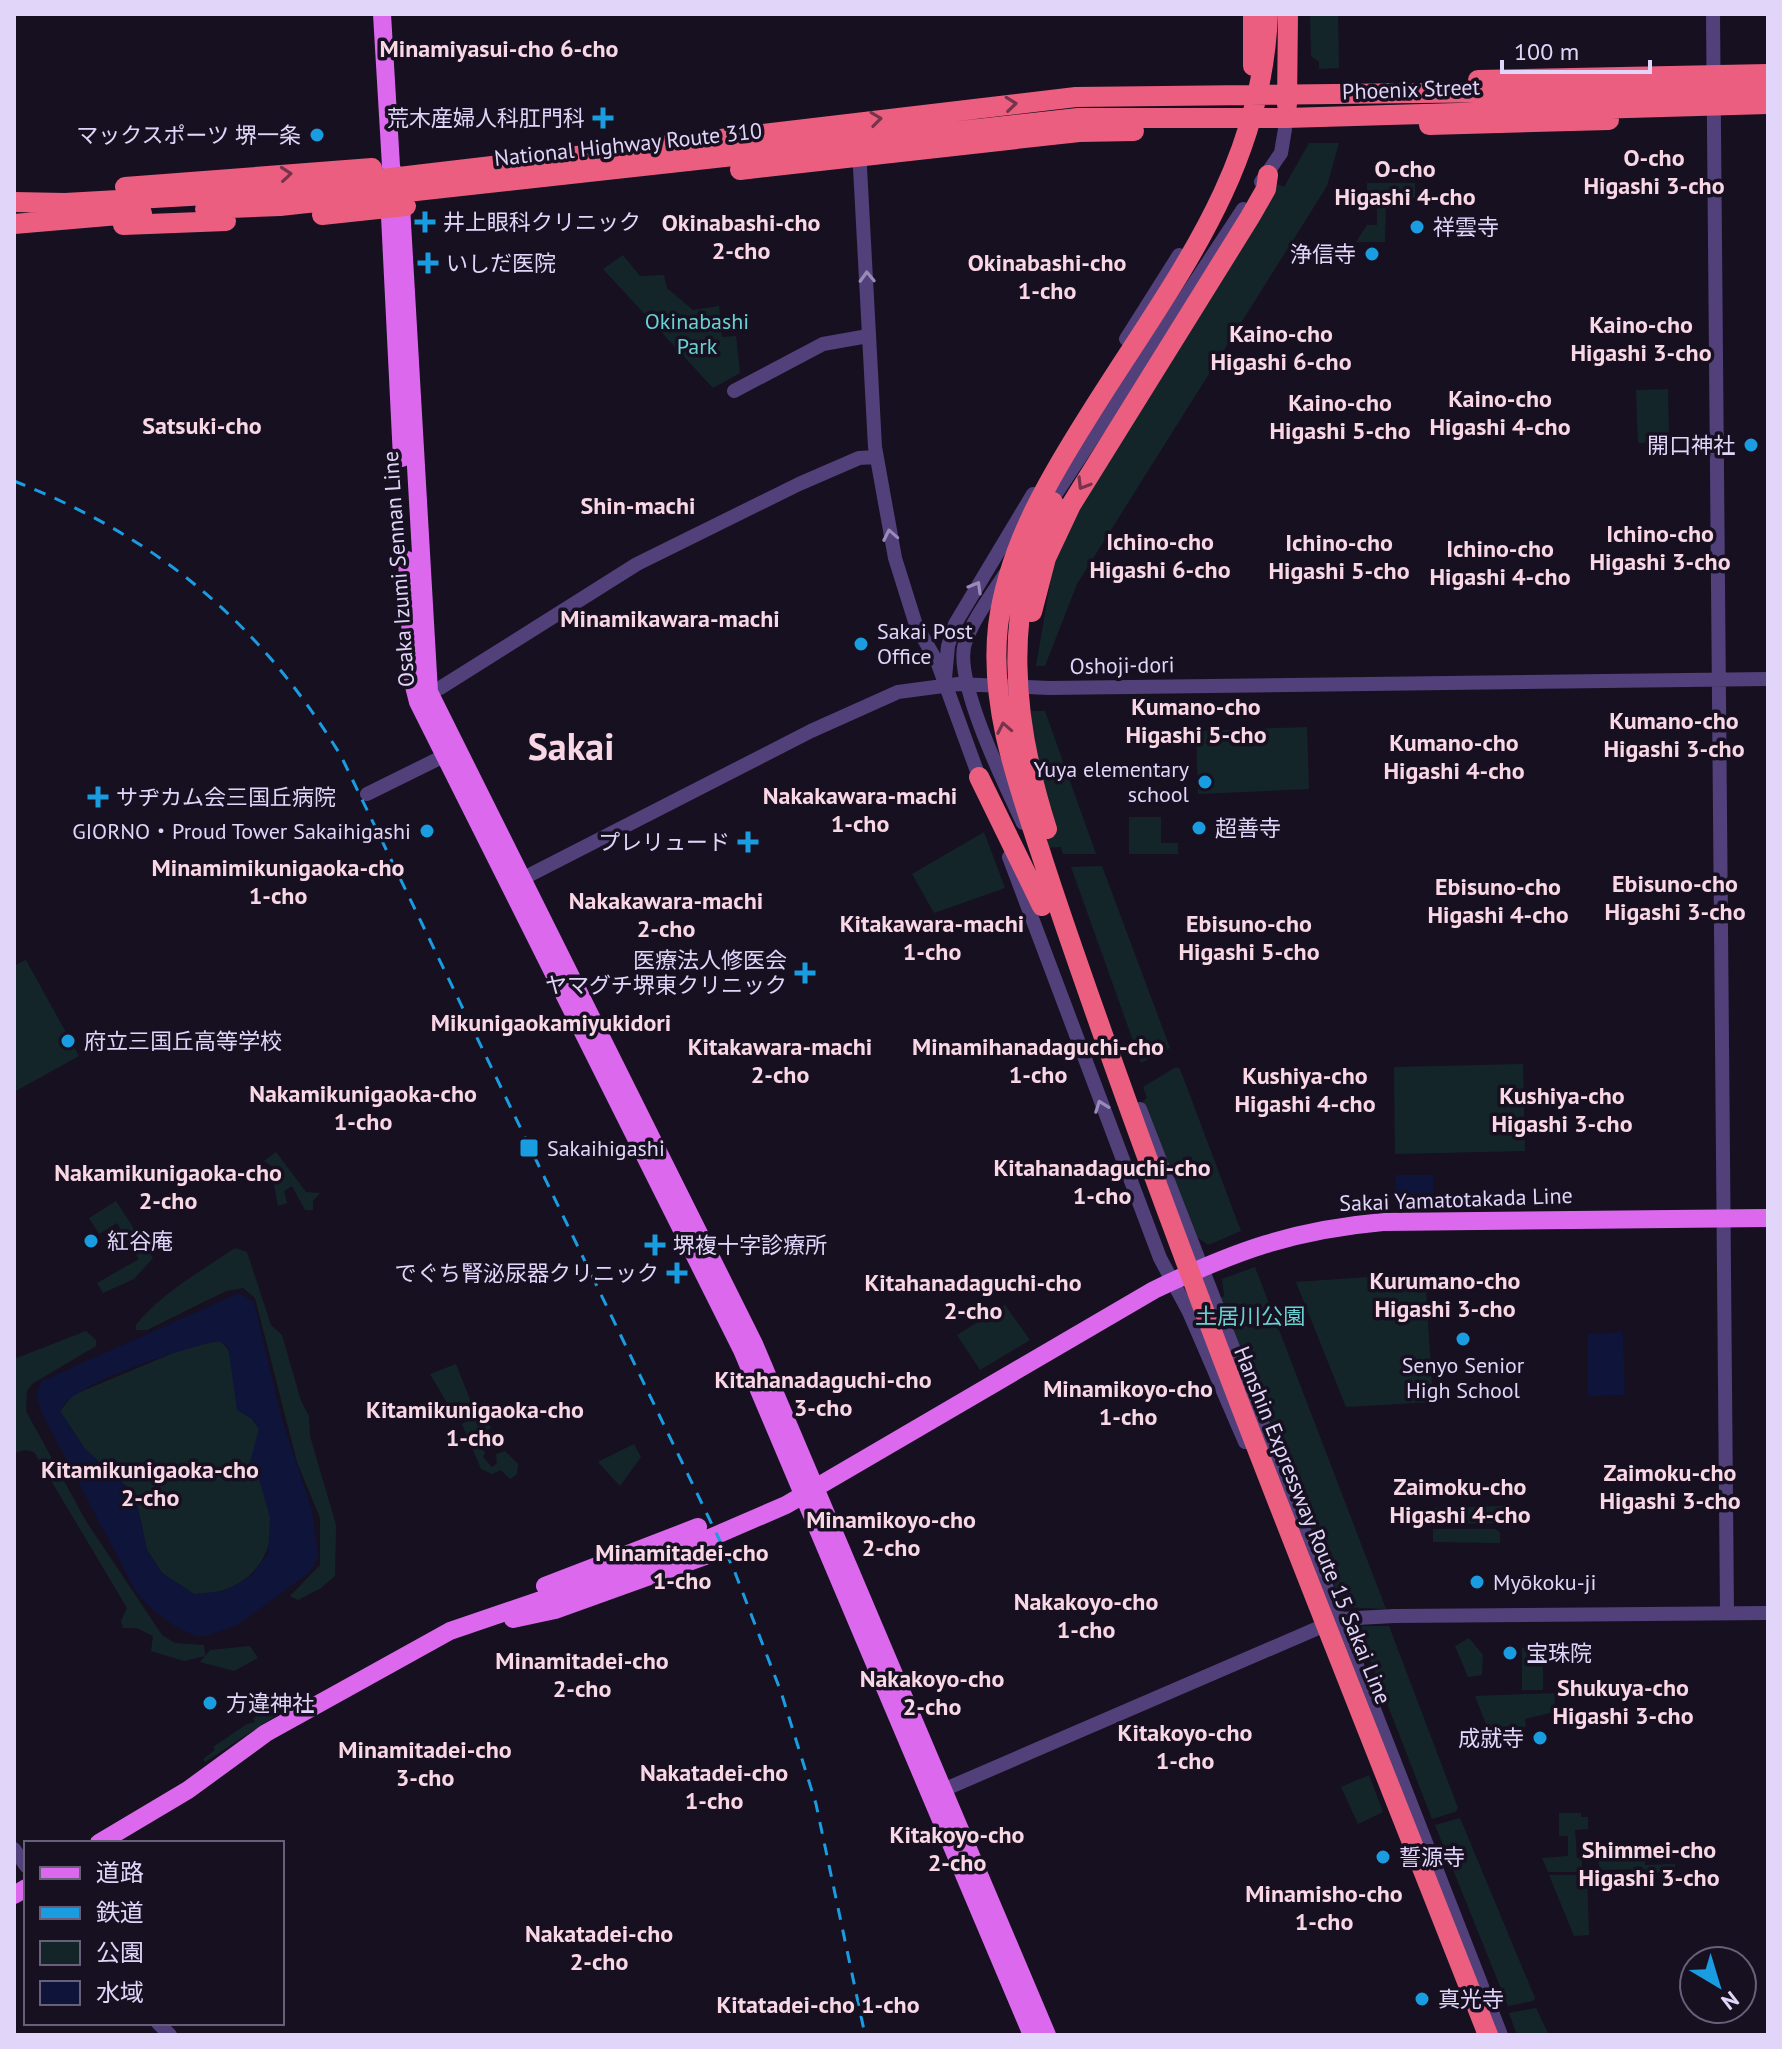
<svg xmlns="http://www.w3.org/2000/svg" width="1782" height="2049" font-family="'PT Sans','Noto Sans JP',sans-serif">
	<style>
		.green { fill: #14252a }
		.water { fill: #0f143b; fill-rule: evenodd }
		.lines { fill: none; stroke-linecap: round; stroke-linejoin: round }
		.minor { stroke: #51407a; stroke-width: 14 }
		.major { stroke: #dc69ed; stroke-width: 18 }
		.highway { stroke: #ec5e7f; stroke-width: 20 }
		.rail { stroke: #1a9ce0; stroke-width: 3; stroke-dasharray: 12 10; stroke-linecap: butt }
		.oneway { stroke: #77334b }
		.oneway2 { stroke: #9a8aba }
		.poi-dot { fill: #1a9ce0; stroke: #171021; stroke-width: 3 }
		.labels { text-anchor: middle; dominant-baseline: central; stroke-width: 7; stroke-linejoin: round; paint-order: stroke }
		.street-label { font-size: 22px; fill: #e2d5fa; stroke: #171021 }
		.poi-label { font-size: 22px; fill: #e2d5fa; stroke: #171021; text-anchor: start }
		.park-label { font-size: 22px; fill: #69d1d1; stroke: #171021 }
		.neighbourhood-label { font-size: 24px; font-weight: bold; fill: #fad7e5; stroke: #171021 }
		.town-label { font-size: 38px; font-weight: bold; fill: #fad7e5; stroke: #171021 }
	</style>
	<rect width="100%" height="100%" fill="#171021"/>
	<path class="green" d="M1310,14h28l1,54 -20,1v-7l-8,-6z
		M1309,143h30l-12,43 -250,398 -32,82h-9l17,-100 31,-69 194,-313 6,3z
		M1367,183h48v15l-29,1 -1,43h-29l11,-17h10v-27h-10z
		M623,255l17,21 24,-1 3,13 26,22 26,-4 3,31 14,-1 4,37 -27,15 -110,-119z
		M1668,389l1,53 -31,1 -2,-53z
		M1026,711h19l51,143h-33l-2,-7 -16,1 -9,-23 16,-8 -5,-23 -8,-1z
		M1307,727l2,62 -111,5 -2,-63z
		M1129,817h32v26h17v11h-49z
		M984,832l21,56 -71,25 -22,-39z
		M1102,866l68,182 -29,15 -70,-196z
		M26,960l53,96 -65,36v-126z
		M1523,1064l2,87 -130,3 -1,-87z
		M1176,1067l4,2 61,162 -33,14 -15,-11 -50,-133 4,-3 -4,-11z
		M276,1152l30,40 14,1 -7,8v9h-8l-13,-24 -8,5 3,12 -9,3 -6,-32 3,-6 -11,-7z
		M116,1201l37,57 -19,21 -31,14 -6,-10 42,-24 -22,-36 -18,11 -10,-16z
		M235,1248l12,4 24,73 11,10 19,66 8,15 1,20 26,89 -1,51 -14,12 -23,12 -8,-4 30,-31v-47l-23,-56 -42,-164 -12,-10 -17,3 -79,39h-11v-5c22,-29 66,-55 99,-77z
		M1255,1267l131,342 -43,-2 -124,-308 5,-3 -2,-17z
		M1425,1273l8,129 -87,5 -50,-125z
		M1005,1305l25,35 -50,30 -23,-35z
		M86,1331l10,9v6l-64,38 -5,7 -1,20 60,110 76,114 13,8 29,2 1,11 -21,5 -33,-10 2,-15 -16,-8h-14l-2,-7 6,-13 -93,-156 -9,-2 -11,3v-94z
		M219,1341c20,11 16,48 18,69l14,8 8,11 -7,40c42,54 14,127 -58,125l-32,-21 -15,-23 -12,-56 -50,-45 -25,-38 13,-16 117,-49z
		M456,1364l17,43 -13,10 -7,-4 -23,-39z
		M481,1413l10,15 -15,9 9,16 -2,4 9,10 5,-4 -1,-9 9,-3 13,13 -1,10 -7,5 -9,-9 -9,4 -11,-5 -19,-45z
		M634,1444l7,13 -21,29 -22,-24z
		M1503,1506v17l-70,1 -1,-16z
		M1433,1529h62l5,3v11l-67,-1z
		M1357,1626h32l69,182 -3,4 -23,7z
		M1469,1638l14,17 -1,20 -14,2 -13,-31z
		M250,1646l8,12 -24,13 -34,-9 10,-12z
		M1522,1648h21v42h-21z
		M1555,1693l-1,19 -29,7 1,8h-39l-12,-31z
		M267,1708l7,9 -69,45 -2,-3 12,-9 -2,-3 34,-23 8,-2 -2,-3z
		M1369,1775l14,37 -25,12 -17,-37z
		M1559,1813h22v4h7v12l-13,1 2,28h5v14h-34l-6,-14 26,-2v-20h-9z
		M1460,1818l75,180 -2,3 -25,5 -73,-181z
		M1615,1848v8l30,2v7l30,-1v8l-29,1 -1,-4 -46,1 -1,-21z
		M1549,1875h38l2,60 -15,1z
		M1536,2008l13,27h-32l-8,-22z"/>
	<path class="water" d="M1396,1175h37v20h-37z
		M239,1293l15,9 27,114 31,94 6,46 -8,16 -71,52 -33,12h-10l-22,-10 -21,-16 -17,-18 -93,-177 -7,-20 6,-14zM219,1341l9,5 9,64 14,8 8,11 -9,33 9,17 11,38 -2,37 -16,21 -14,9 -14,7 -30,3 -32,-21 -15,-23 -12,-55 -50,-46 -25,-38c8,-27 130,-65 159,-70z
		M1623,1332l2,63 -37,1v-62z"/>
	<g class="lines">
		<path class="minor" d="M1713,14l14,1599
			M859,149l16,298 20,111 21,67 22,39 44,121
			M1261,182l20,-29 4,-24
			M1126,339l53,-84
			M734,391l89,-47 45,-8
			M1048,506l195,-297
			M1005,574c-14,22 -32,45 -40,69 -12,37 41,144 58,180
			M945,678l3,-32 7,-22 78,-130
			M419,694l21,-6 197,-124 162,-80 60,-26 17,-1
			M367,794l77,-38
			M1009,857l151,401 29,54 56,130
			M514,883l297,-152 87,-39 60,-8 91,4 719,-9
			M1140,1109l361,926
			M943,1790l396,-171 55,-3 374,-3
			M14,1849l12,17
			M158,2023l12,12"/>
		<path class="major" d="M382,14l9,152 10,40 28,486 325,652 293,691
			M389,196l13,262
			M407,560l6,122 5,20 324,648 290,685
			M545,1586l153,-59
			M513,1619l42,-9 153,-55
			M99,1843l89,-53 78,-57 184,-102 211,-72 125,-54 368,-215c81,-39 139,-60 229,-68l385,-4
			M14,1895l12,-7"/>
		<path class="highway" d="M1253,14v52
			M1268,14c-6,161 -98,271 -180,403 -41,65 -80,131 -90,209 -9,81 20,158 45,234 20,62 42,124 64,186 118,333 252,660 381,989
			M1478,80l290,-6
			M1287,105l1,-91
			M1429,125l180,-5
			M740,170l339,-38 55,-1
			M125,187l247,-19
			M14,202l51,1 215,-12 796,-94 692,-8
			M205,209l75,-3 798,-88h208l482,-14
			M322,215l84,-9
			M14,224l128,-11
			M123,225l103,-4
			M1032,612l14,-54 25,-53 179,-288 16,-28 2,-14
			M979,777l63,129
			M1047,829c-35,-109 -46,-222 6,-327"/>
		<path class="rail" d="M14,481c145,57 246,142 327,275l393,814 47,122 35,112 49,231"/>
	</g>
	<defs><path id="oneway-chevron" d="M-2-3.5L2.5 0L-2 3.5" fill="none" stroke-width="1.6" stroke-linecap="round" stroke-linejoin="round" transform="scale(2)"/></defs>
	<g class="oneway">
		<use href="#oneway-chevron" transform="translate(1011 104) rotate(-6)"/>
		<use href="#oneway-chevron" transform="translate(876 119) rotate(-7)"/>
		<use href="#oneway-chevron" transform="translate(286 174) rotate(-5)"/>
		<use href="#oneway-chevron" transform="translate(1083 484) rotate(121)"/>
		<use href="#oneway-chevron" transform="translate(1004 728) rotate(-101)"/>
	</g>
	<g class="oneway2">
		<use href="#oneway-chevron" transform="translate(867 277) rotate(-92)"/>
		<use href="#oneway-chevron" transform="translate(890 535) rotate(-101)"/>
		<use href="#oneway-chevron" transform="translate(976 587) rotate(-60)"/>
		<use href="#oneway-chevron" transform="translate(1101 1106) rotate(-110)"/>
	</g>
	<g class="poi-dot">
		<path d="M599 106h8v8h8v8h-8v8h-8v-8h-8v-8h8z"/>
		<circle cx="317" cy="135" r="8"/>
		<path d="M421 210h8v8h8v8h-8v8h-8v-8h-8v-8h8z"/>
		<circle cx="1417" cy="227" r="8"/>
		<circle cx="1372" cy="254" r="8"/>
		<path d="M424 251h8v8h8v8h-8v8h-8v-8h-8v-8h8z"/>
		<circle cx="1751" cy="445" r="8"/>
		<circle cx="861" cy="644" r="8"/>
		<circle cx="1205" cy="782" r="8"/>
		<path d="M94 785h8v8h8v8h-8v8h-8v-8h-8v-8h8z"/>
		<circle cx="1199" cy="828" r="8"/>
		<circle cx="427" cy="831" r="8"/>
		<path d="M744 830h8v8h8v8h-8v8h-8v-8h-8v-8h8z"/>
		<path d="M801 961h8v8h8v8h-8v8h-8v-8h-8v-8h8z"/>
		<circle cx="68" cy="1041" r="8"/>
		<rect x="519" y="1138" width="20" height="20" rx="4"/>
		<circle cx="91" cy="1241" r="8"/>
		<path d="M651 1233h8v8h8v8h-8v8h-8v-8h-8v-8h8z"/>
		<path d="M673 1261h8v8h8v8h-8v8h-8v-8h-8v-8h8z"/>
		<circle cx="1463" cy="1339" r="8"/>
		<circle cx="1477" cy="1582" r="8"/>
		<circle cx="1510" cy="1653" r="8"/>
		<circle cx="210" cy="1703" r="8"/>
		<circle cx="1540" cy="1738" r="8"/>
		<circle cx="1383" cy="1857" r="8"/>
		<circle cx="1422" cy="1999" r="8"/>
	</g>
	<g class="labels">
		<g class="street-label">
			<text transform="translate(1411 89) rotate(-2)">Phoenix Street</text>
			<text transform="translate(628 144) rotate(-6)">National Highway Route 310</text>
			<text transform="translate(398 569) rotate(-94)">Osaka Izumi Sennan Line</text>
			<text transform="translate(1122 665) rotate(-1)">Oshoji-dori</text>
			<text transform="translate(1456 1199) rotate(-2)">Sakai Yamatotakada Line</text>
			<text transform="translate(1313 1525) rotate(68)">Hanshin Expressway Route 15 Sakai Line</text>
		</g>
		<g class="poi-label">
			<text x="585" y="118" text-anchor="end">荒木産婦人科肛門科</text>
			<text x="301" y="135" text-anchor="end">マックスポーツ 堺一条</text>
			<text x="443" y="222">井上眼科クリニック</text>
			<text x="1433" y="227">祥雲寺</text>
			<text x="1356" y="254" text-anchor="end">浄信寺</text>
			<text x="446" y="263">いしだ医院</text>
			<text x="1735" y="445" text-anchor="end">開口神社</text>
			<text x="877" y="631">Sakai Post<tspan x="877" dy="25">Office</tspan></text>
			<text x="1189" y="769" text-anchor="end">Yuya elementary<tspan x="1189" dy="25">school</tspan></text>
			<text x="116" y="797">サヂカム会三国丘病院</text>
			<text x="1215" y="828">超善寺</text>
			<text x="411" y="831" text-anchor="end">GIORNO・Proud Tower Sakaihigashi</text>
			<text x="730" y="842" text-anchor="end">プレリュード</text>
			<text x="787" y="960" text-anchor="end">医療法人修医会<tspan x="787" dy="25">ヤマグチ堺東クリニック</tspan></text>
			<text x="84" y="1041">府立三国丘高等学校</text>
			<text x="547" y="1148">Sakaihigashi</text>
			<text x="107" y="1241">紅谷庵</text>
			<text x="673" y="1245">堺複十字診療所</text>
			<text x="659" y="1273" text-anchor="end">でぐち腎泌尿器クリニック</text>
			<text x="1463" y="1365" text-anchor="middle">Senyo Senior<tspan x="1463" dy="25">High School</tspan></text>
			<text x="1493" y="1582">Myōkoku-ji</text>
			<text x="1526" y="1653">宝珠院</text>
			<text x="226" y="1703">方違神社</text>
			<text x="1524" y="1738" text-anchor="end">成就寺</text>
			<text x="1399" y="1857">誓源寺</text>
			<text x="1438" y="1999">真光寺</text>
		</g>
		<g class="park-label">
			<text x="697" y="321">Okinabashi<tspan x="697" dy="25">Park</tspan></text>
			<text x="1250" y="1316">土居川公園</text>
		</g>
		<g class="neighbourhood-label">
			<text x="499" y="48">Minamiyasui-cho 6-cho</text>
			<text x="1654" y="157">O-cho<tspan x="1654" dy="28">Higashi 3-cho</tspan></text>
			<text x="1405" y="168">O-cho<tspan x="1405" dy="28">Higashi 4-cho</tspan></text>
			<text x="741" y="222">Okinabashi-cho<tspan x="741" dy="28">2-cho</tspan></text>
			<text x="1047" y="262">Okinabashi-cho<tspan x="1047" dy="28">1-cho</tspan></text>
			<text x="1641" y="324">Kaino-cho<tspan x="1641" dy="28">Higashi 3-cho</tspan></text>
			<text x="1281" y="333">Kaino-cho<tspan x="1281" dy="28">Higashi 6-cho</tspan></text>
			<text x="1500" y="398">Kaino-cho<tspan x="1500" dy="28">Higashi 4-cho</tspan></text>
			<text x="1340" y="402">Kaino-cho<tspan x="1340" dy="28">Higashi 5-cho</tspan></text>
			<text x="202" y="425">Satsuki-cho</text>
			<text x="638" y="505">Shin-machi</text>
			<text x="1660" y="533">Ichino-cho<tspan x="1660" dy="28">Higashi 3-cho</tspan></text>
			<text x="1160" y="541">Ichino-cho<tspan x="1160" dy="28">Higashi 6-cho</tspan></text>
			<text x="1339" y="542">Ichino-cho<tspan x="1339" dy="28">Higashi 5-cho</tspan></text>
			<text x="1500" y="548">Ichino-cho<tspan x="1500" dy="28">Higashi 4-cho</tspan></text>
			<text x="670" y="618">Minamikawara-machi</text>
			<text x="1196" y="706">Kumano-cho<tspan x="1196" dy="28">Higashi 5-cho</tspan></text>
			<text x="1674" y="720">Kumano-cho<tspan x="1674" dy="28">Higashi 3-cho</tspan></text>
			<text x="1454" y="742">Kumano-cho<tspan x="1454" dy="28">Higashi 4-cho</tspan></text>
			<text x="860" y="795">Nakakawara-machi<tspan x="860" dy="28">1-cho</tspan></text>
			<text x="278" y="867">Minamimikunigaoka-cho<tspan x="278" dy="28">1-cho</tspan></text>
			<text x="1675" y="883">Ebisuno-cho<tspan x="1675" dy="28">Higashi 3-cho</tspan></text>
			<text x="1498" y="886">Ebisuno-cho<tspan x="1498" dy="28">Higashi 4-cho</tspan></text>
			<text x="666" y="900">Nakakawara-machi<tspan x="666" dy="28">2-cho</tspan></text>
			<text x="932" y="923">Kitakawara-machi<tspan x="932" dy="28">1-cho</tspan></text>
			<text x="1249" y="923">Ebisuno-cho<tspan x="1249" dy="28">Higashi 5-cho</tspan></text>
			<text x="551" y="1022">Mikunigaokamiyukidori</text>
			<text x="780" y="1046">Kitakawara-machi<tspan x="780" dy="28">2-cho</tspan></text>
			<text x="1038" y="1046">Minamihanadaguchi-cho<tspan x="1038" dy="28">1-cho</tspan></text>
			<text x="1305" y="1075">Kushiya-cho<tspan x="1305" dy="28">Higashi 4-cho</tspan></text>
			<text x="363" y="1093">Nakamikunigaoka-cho<tspan x="363" dy="28">1-cho</tspan></text>
			<text x="1562" y="1095">Kushiya-cho<tspan x="1562" dy="28">Higashi 3-cho</tspan></text>
			<text x="1102" y="1167">Kitahanadaguchi-cho<tspan x="1102" dy="28">1-cho</tspan></text>
			<text x="168" y="1172">Nakamikunigaoka-cho<tspan x="168" dy="28">2-cho</tspan></text>
			<text x="1445" y="1280">Kurumano-cho<tspan x="1445" dy="28">Higashi 3-cho</tspan></text>
			<text x="973" y="1282">Kitahanadaguchi-cho<tspan x="973" dy="28">2-cho</tspan></text>
			<text x="823" y="1379">Kitahanadaguchi-cho<tspan x="823" dy="28">3-cho</tspan></text>
			<text x="1128" y="1388">Minamikoyo-cho<tspan x="1128" dy="28">1-cho</tspan></text>
			<text x="475" y="1409">Kitamikunigaoka-cho<tspan x="475" dy="28">1-cho</tspan></text>
			<text x="150" y="1469">Kitamikunigaoka-cho<tspan x="150" dy="28">2-cho</tspan></text>
			<text x="1670" y="1472">Zaimoku-cho<tspan x="1670" dy="28">Higashi 3-cho</tspan></text>
			<text x="1460" y="1486">Zaimoku-cho<tspan x="1460" dy="28">Higashi 4-cho</tspan></text>
			<text x="891" y="1519">Minamikoyo-cho<tspan x="891" dy="28">2-cho</tspan></text>
			<text x="682" y="1552">Minamitadei-cho<tspan x="682" dy="28">1-cho</tspan></text>
			<text x="1086" y="1601">Nakakoyo-cho<tspan x="1086" dy="28">1-cho</tspan></text>
			<text x="582" y="1660">Minamitadei-cho<tspan x="582" dy="28">2-cho</tspan></text>
			<text x="932" y="1678">Nakakoyo-cho<tspan x="932" dy="28">2-cho</tspan></text>
			<text x="1623" y="1687">Shukuya-cho<tspan x="1623" dy="28">Higashi 3-cho</tspan></text>
			<text x="1185" y="1732">Kitakoyo-cho<tspan x="1185" dy="28">1-cho</tspan></text>
			<text x="425" y="1749">Minamitadei-cho<tspan x="425" dy="28">3-cho</tspan></text>
			<text x="714" y="1772">Nakatadei-cho<tspan x="714" dy="28">1-cho</tspan></text>
			<text x="957" y="1834">Kitakoyo-cho<tspan x="957" dy="28">2-cho</tspan></text>
			<text x="1649" y="1849">Shimmei-cho<tspan x="1649" dy="28">Higashi 3-cho</tspan></text>
			<text x="1324" y="1893">Minamisho-cho<tspan x="1324" dy="28">1-cho</tspan></text>
			<text x="599" y="1933">Nakatadei-cho<tspan x="599" dy="28">2-cho</tspan></text>
			<text x="818" y="2004">Kitatadei-cho 1-cho</text>
		</g>
		<g class="town-label">
			<text x="571" y="745">Sakai</text>
		</g>
	</g>
	<rect width="1782" height="2049" fill="none" stroke="#e2d5fa" stroke-width="32"/>
	<rect x="24" y="1841" width="260" height="184" fill="#171021" stroke="#685f78" stroke-width="2"/>
	<rect x="40" y="1867" width="40" height="12" fill="#dc69ed" stroke="#685f78" stroke-width="2"/>
	<text x="96" y="1881" font-size="24" fill="#e2d5fa">道路</text>
	<rect x="40" y="1907" width="40" height="12" fill="#1a9ce0" stroke="#685f78" stroke-width="2"/>
	<text x="96" y="1921" font-size="24" fill="#e2d5fa">鉄道</text>
	<rect x="40" y="1941" width="40" height="24" fill="#14252a" stroke="#685f78" stroke-width="2"/>
	<text x="96" y="1961" font-size="24" fill="#e2d5fa">公園</text>
	<rect x="40" y="1981" width="40" height="24" fill="#0f143b" stroke="#685f78" stroke-width="2"/>
	<text x="96" y="2001" font-size="24" fill="#e2d5fa">水域</text>
	<g transform="translate(1718 1985) rotate(142)"><circle r="38" fill="#171021" stroke="#685f78" stroke-width="2"/>
	<path d="M0-6L14 30L0 20L-14 30Z" fill="#1a9ce0"/>
	<text y="-12" font-size="22" font-weight="bold" text-anchor="middle" fill="#e2d5fa">N</text>
	</g>
	<path d="M1502 60v12h148v-12" fill="none" stroke="#e2d5fa" stroke-width="4"/>
	<text x="1514" y="60" font-size="24" fill="#e2d5fa" stroke="#171021" stroke-width="6" paint-order="stroke">100 m</text>
</svg>
